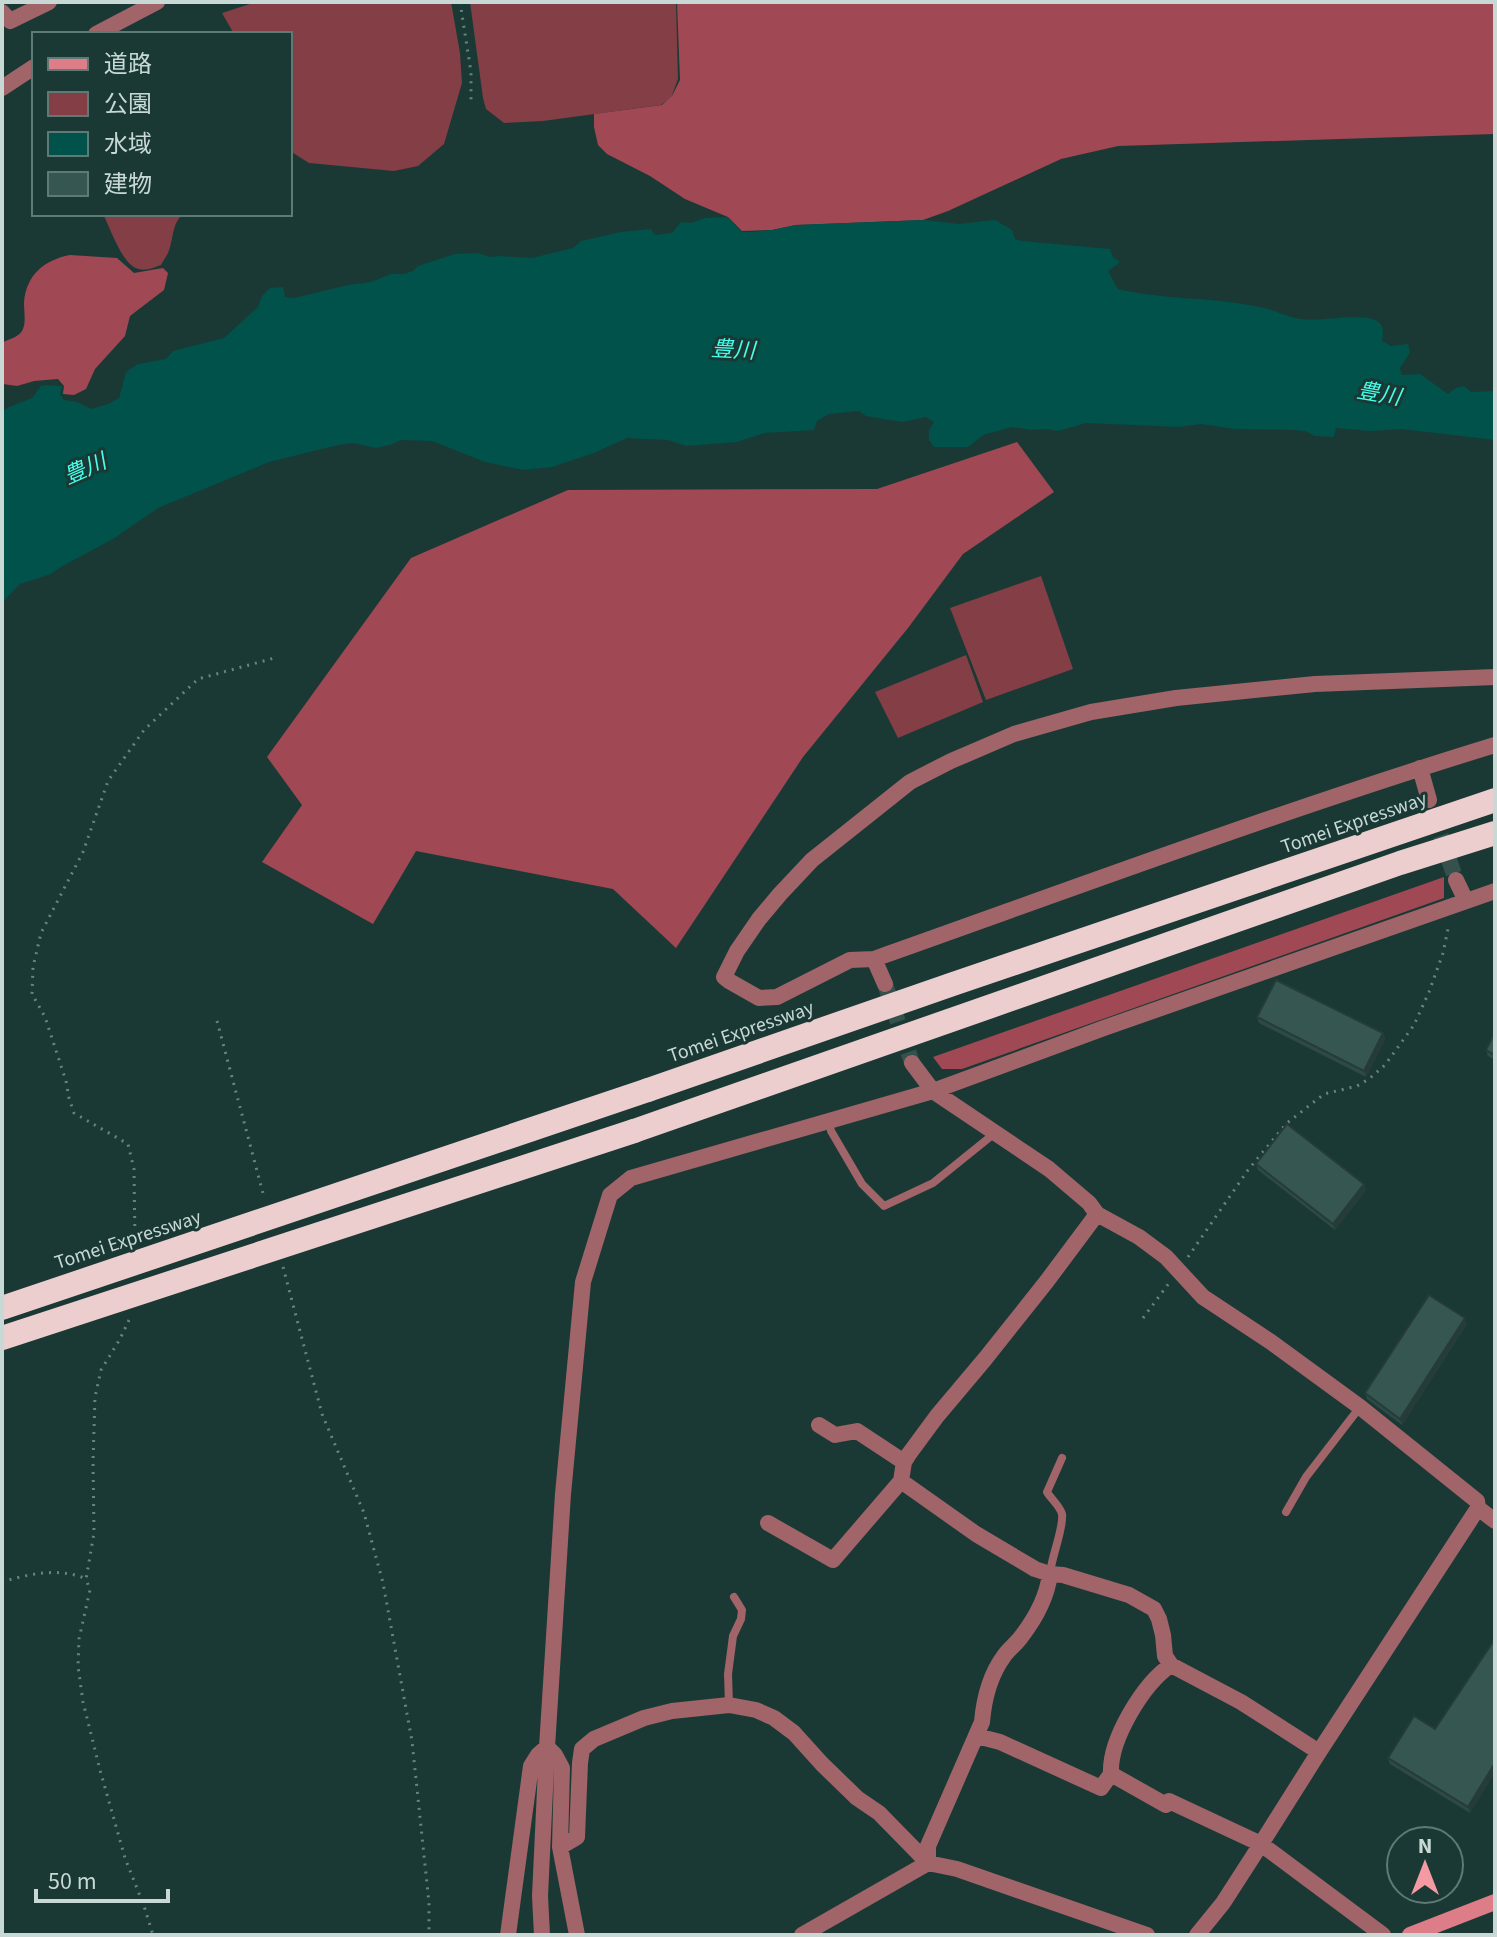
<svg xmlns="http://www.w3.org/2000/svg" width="1497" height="1937" font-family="'Source Sans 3','Noto Sans JP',sans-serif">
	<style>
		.green { fill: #833e46 }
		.forest { fill: #a04954 }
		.water { fill: #01524b }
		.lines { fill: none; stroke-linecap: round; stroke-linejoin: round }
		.street-tunnel { stroke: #34514d; stroke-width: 16; stroke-dasharray: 16 8; stroke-linecap: butt }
		.path { stroke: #6b8380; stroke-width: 3; stroke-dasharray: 2 6; stroke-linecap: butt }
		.lane { stroke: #a06469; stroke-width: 8 }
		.street { stroke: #a06469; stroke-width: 16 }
		.secondary { stroke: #dd7d87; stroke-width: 16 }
		.highway { stroke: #edcecf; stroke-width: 24 }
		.highway-bridge { stroke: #edcecf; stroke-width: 24 }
		.wall { fill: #2e4a46 }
		.shaded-wall { fill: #263c39 }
		.building { fill: #365651; stroke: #263c39; stroke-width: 2 }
		.labels { text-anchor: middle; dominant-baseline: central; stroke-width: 6; stroke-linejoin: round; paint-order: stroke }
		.street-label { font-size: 20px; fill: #c7d8d5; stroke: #1a3935 }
		.water-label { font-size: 22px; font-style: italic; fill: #47feeb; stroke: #1a3935 }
	</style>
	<rect width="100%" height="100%" fill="#1a3935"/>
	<path class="green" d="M256,2h195l9,51 2,30 -18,61 -26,22 -24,5 -85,-8 -19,-12v-117h-56l-12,-21z
		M470,2h206l2,77 -7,19 -10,7 -118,16 -39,2 -18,-14 -3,-11z
		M103,214h80c-12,11 -9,25 -15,39 -2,4 -5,8 -7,12 -8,3 -17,7 -25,3 -14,-5 -26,-40 -33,-54z
		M1041,576l32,93 -87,31 -36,-92z
		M966,655l17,47 -85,36 -23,-46z"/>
	<path class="forest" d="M677,2h818v132l-377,12 -57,13 -113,52 -25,9 -127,5 -24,5 -30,1 -14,-14 -43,-18 -35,-23 -43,-22 -9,-9 -4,-18v-13l68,-9 10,-9 8,-16z
		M70,255l47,3 17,15 29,-5 5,5 -4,17 -34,26 -5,20 -30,33 -9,20 -12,6 -11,-1 1,-8 -6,-7 -24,2 -17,5 -14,-2 -1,-41c8,-5 17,-5 21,-14 3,-7 1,-18 1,-26 2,-28 20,-43 46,-48z
		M1017,442l37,50 -91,62 -55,74 -105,129 -127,191 -63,-59 -197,-38 -43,73 -111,-62 40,-57 -35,-48 144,-199 157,-68 309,-1z
		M1444,877v21l-482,171h-20l-9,-12z"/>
	<path class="water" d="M727,217l15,15h11l19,-2 24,-5 128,-5 35,4 36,-4 17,10 3,9 7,2 88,8 3,8 7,5 -12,9 10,18c46,11 95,8 141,18 14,2 27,10 42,12 20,3 56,-6 74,1 9,4 9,13 7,21l9,5 17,-2 2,8 -10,16 2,7 18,-1 28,20 8,-6 8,-2 7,6 24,-1v49l-94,-11 -30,2 -35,-3 -2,9 -19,-1 -10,-5 -11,-1 -59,-1 -34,-5 -22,3 -93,-4 -28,8 -12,-2 -13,1 -21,-3 -29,8 -15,12h-34l-5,-7v-10l5,-8 -8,-5 -24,5 -36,-6 -7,-5 -30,3 -12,7 -3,9 -49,3 -28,9 -51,4 -18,-6 -41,-2 -33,15 -42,14 -29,3 -38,-8 -53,-21 -31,-1 -11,5 -14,3 -22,-5 -16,2 -69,17 -111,46 -45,31 -54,29 -8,6 -31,10 -18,19v-191l7,-5 23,-9 9,-12 5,-1 16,1 -2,8 4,6 13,2 14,7 17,-5 11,-6 7,-26 12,-8 28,-5 7,-8 51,-13 34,-31 4,-11 8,-8 13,-1 2,10 9,1 54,-13 23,-3 20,-8h13l9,-3 5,-5 37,-12 23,-1 12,4 9,-1 33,2 41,-10 8,-7 40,-9 30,-3 4,6 17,-2 9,-11 10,1 14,-5z"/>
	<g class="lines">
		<path class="street-tunnel" d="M1433,813l23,67
			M885,984l27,79"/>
		<path class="path" d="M460,2l11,70v31
			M217,1021l47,176
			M135,1242l-1,-73 -6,-25 -54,-31 -5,-15 -3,-17 -21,-64 -13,-23 1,-27 8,-34 42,-81 25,-71 36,-51 54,-51 80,-22
			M1188,1257l60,-87 39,-47 37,-29 33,-8 12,-7 16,-14 29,-40 15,-33 14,-39 6,-29
			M283,1267l39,147 42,99 19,70 29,158 17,162v32
			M1143,1318l26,-35
			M129,1320l-9,19 -19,31 -6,27 -2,64 1,72 -8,46 4,11 -11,49 -1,27 5,36 17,68 25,88 19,48 9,29
			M2,1582c26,-8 58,-15 84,-3"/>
		<path class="lane" d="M829,1122l2,9 31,53 22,22 49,-23 62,-50
			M1286,1512l20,-35 54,-70
			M1050,1574c1,-16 14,-46 12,-60 -2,-8 -11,-15 -15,-22l15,-34
			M729,1705l-1,-31 5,-38 8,-17 1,-9 -8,-13"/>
		<path class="street" d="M2,12l8,9 39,-19
			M96,34l61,-32
			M2,88l32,-21
			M1495,677l-180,7 -139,14 -85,14 -77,22 -63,27 -41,21 -98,78 -32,34 -21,25 -22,32 -13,26 5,4 30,17 18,-1 73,-37 24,-1c206,-73 412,-150 621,-214
			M1420,768l9,32
			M1456,880l10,21
			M874,959l11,25
			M912,1063l21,28 116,78 40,34 8,11 42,23 27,20 37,40 68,45 89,65 117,94 1,7 17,13
			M819,1425l16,10 22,-4 47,31
			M901,1481l75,53 59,35 15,5 13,1 66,20 25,14 5,10 4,16 2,21 6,9c-28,19 -62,75 -60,109l-10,14 -101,-46 -23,-6
			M768,1523l65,37 68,-79 3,-19 5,-8 28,-38 48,-57 62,-78 50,-67
			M1171,1665l70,37 78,50
			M1111,1774l55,31 3,-4 92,43 122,91
			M560,1847l17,-10 3,-74 2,-14 12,-10 50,-21 28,-7 57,-6 27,5 18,8 20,15 28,31 35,34 22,15 49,50v-17l54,-124c2,-24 8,-47 22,-66 5,-7 12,-12 17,-19 14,-18 26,-40 29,-63
			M508,1935l23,-169 7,-11 9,-8 8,8 7,13 -2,79 17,88
			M542,1935l-2,-39 7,-149 16,-253 20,-212 27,-87 21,-17 302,-87 171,-63 391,-137
			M802,1935l126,-72 29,6 190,66
			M1197,1935l26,-32 38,-59 58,-92 159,-244"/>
		<path class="secondary" d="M1410,1935l85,-33"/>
		<path class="highway" d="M648,1090l305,-106 542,-184
			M634,1131l766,-268 95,-30"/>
		<path class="highway-bridge" d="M2,1308l646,-218
			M2,1338l632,-207"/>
	</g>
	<path class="wall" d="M1257,1017l126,16 2,6 -19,38 -107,-54z
		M1495,1032v28l-7,-4 -2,-6z
		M1256,1164l108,20 2,6 -31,40 -77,-60z
		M1467,1324l-65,101 -35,-26 -2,-6z
		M1495,1639l-25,174 -80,-49 -2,-6 47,-29z"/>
	<path class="shaded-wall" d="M1383,1033l2,6 -19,38 -2,-6z
		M1364,1184l2,6 -31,40 -2,-6z
		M1465,1318l2,6 -65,101 -2,-6z
		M1495,1763v10l-25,40 -2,-6z"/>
	<path class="building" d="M1276,980l107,53 -19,38 -107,-54z
		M1495,1032v23l-9,-5z
		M1287,1124l77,60 -31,40 -77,-60z
		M1429,1295l36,23 -65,101 -35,-26z
		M1495,1639v124l-27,44 -80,-49 26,-42 21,13z"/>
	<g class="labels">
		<g class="street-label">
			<text transform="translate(1354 823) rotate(-19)">Tomei Expressway</text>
			<text transform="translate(741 1032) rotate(-19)">Tomei Expressway</text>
			<text transform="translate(128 1240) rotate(-18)">Tomei Expressway</text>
		</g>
		<g class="water-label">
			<text transform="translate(733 350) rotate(3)">豊川</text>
			<text transform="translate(1379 394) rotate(10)">豊川</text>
			<text transform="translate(85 469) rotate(-24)">豊川</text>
		</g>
	</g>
	<rect width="1497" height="1937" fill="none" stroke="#c7d8d5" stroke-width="8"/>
	<rect x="32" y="32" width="260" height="184" fill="#1a3935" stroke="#5f7975" stroke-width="2"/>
	<rect x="48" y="58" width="40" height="12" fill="#dd7d87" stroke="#5f7975" stroke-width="2"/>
	<text x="104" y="72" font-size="24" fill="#c7d8d5">道路</text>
	<rect x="48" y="92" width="40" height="24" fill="#833e46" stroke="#5f7975" stroke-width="2"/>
	<text x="104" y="112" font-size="24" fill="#c7d8d5">公園</text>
	<rect x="48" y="132" width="40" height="24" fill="#01524b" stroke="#5f7975" stroke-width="2"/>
	<text x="104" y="152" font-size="24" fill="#c7d8d5">水域</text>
	<rect x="48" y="172" width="40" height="24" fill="#365651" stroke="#5f7975" stroke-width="2"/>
	<text x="104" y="192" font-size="24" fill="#c7d8d5">建物</text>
	<g transform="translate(1425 1865)"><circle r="38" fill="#1a3935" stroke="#5f7975" stroke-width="2"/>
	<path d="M0-6L14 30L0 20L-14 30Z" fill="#f49aa2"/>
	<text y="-12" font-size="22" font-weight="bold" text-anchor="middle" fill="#c7d8d5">N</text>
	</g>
	<path d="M36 1889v12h132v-12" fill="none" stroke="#c7d8d5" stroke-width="4"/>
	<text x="48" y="1889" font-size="24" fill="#c7d8d5" stroke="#1a3935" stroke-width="6" paint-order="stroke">50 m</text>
</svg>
